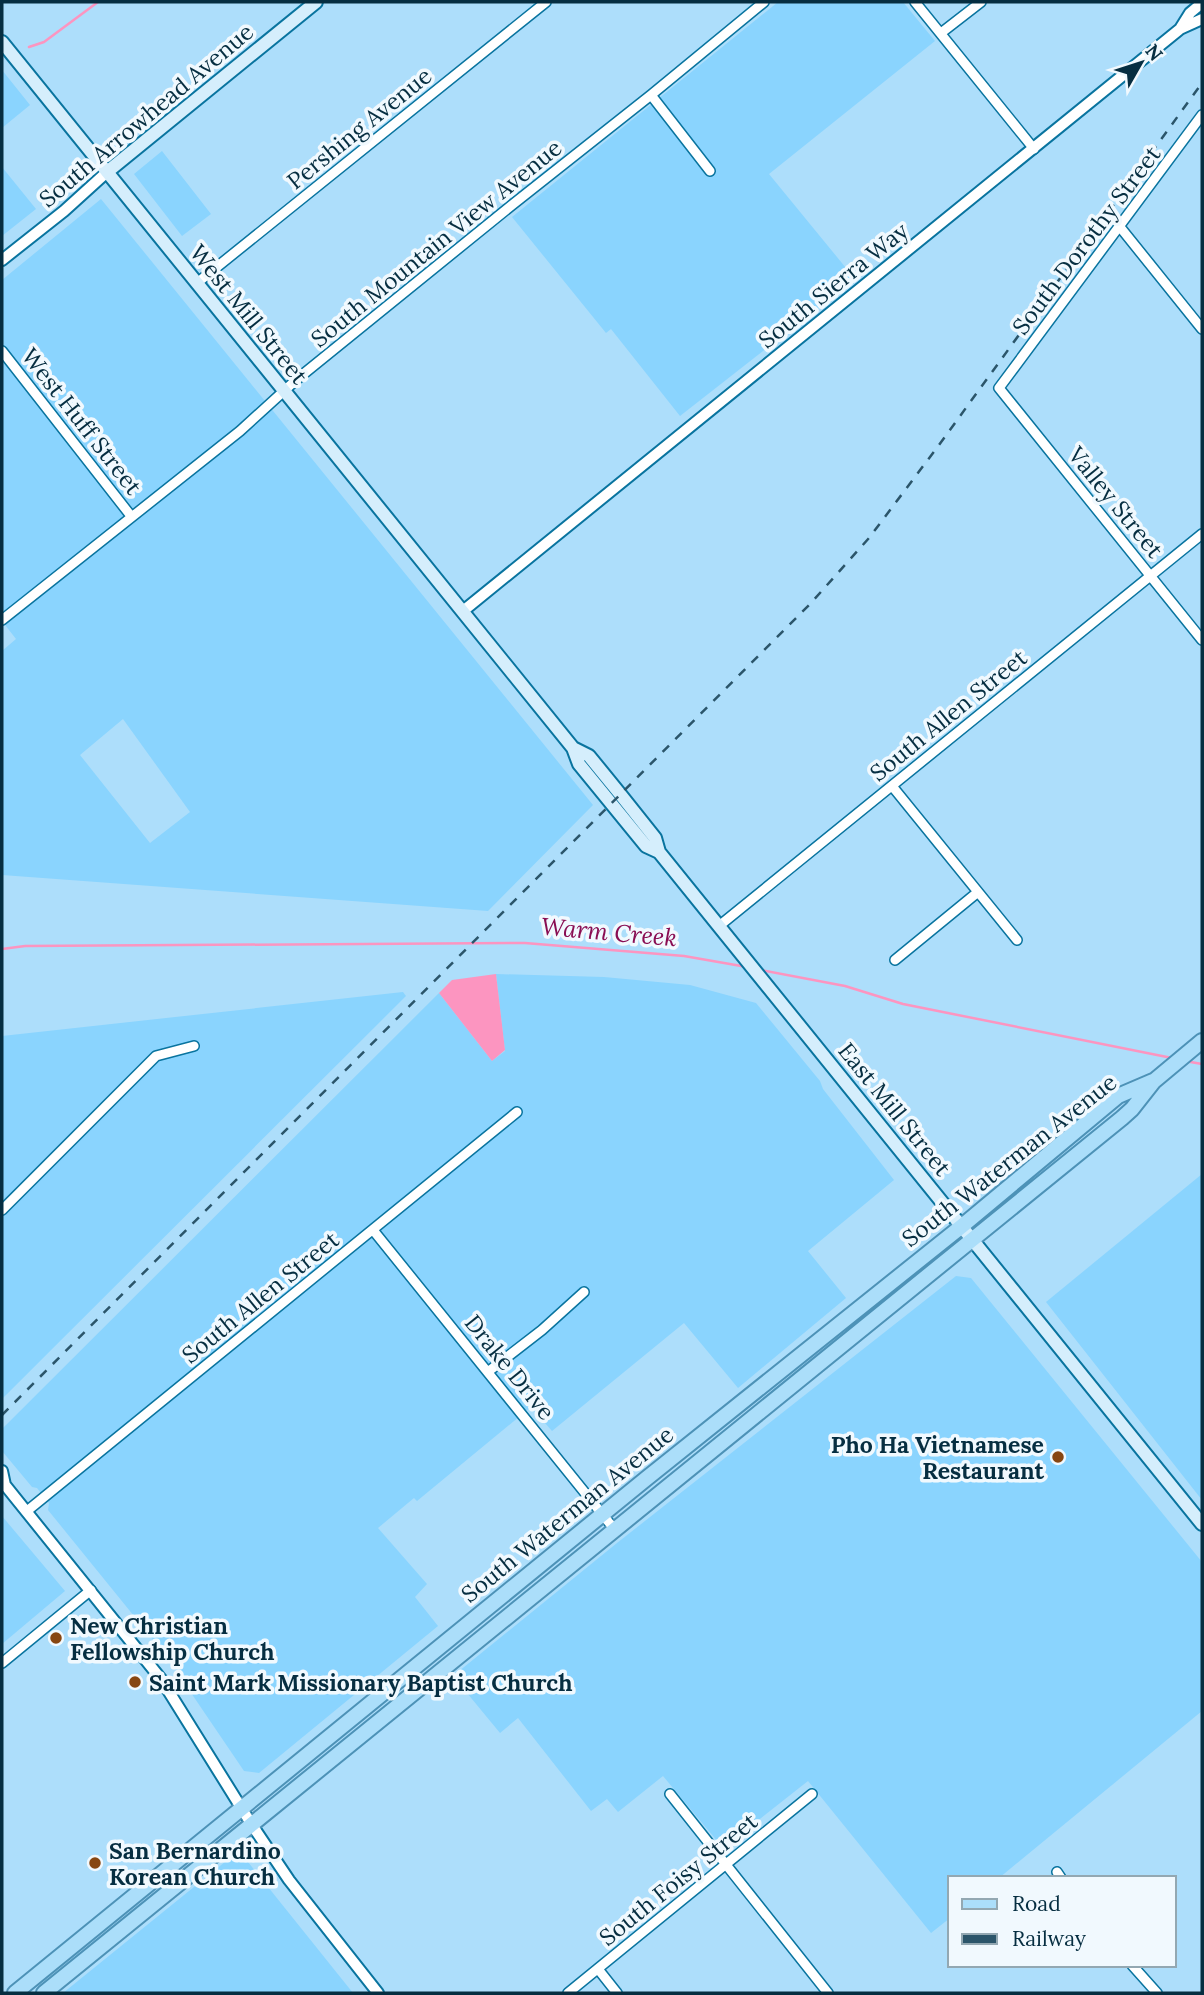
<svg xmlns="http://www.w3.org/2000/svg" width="1204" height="1995" font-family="Lora,serif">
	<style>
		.built { fill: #8ad4fe; fill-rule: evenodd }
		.water { fill: #fc95c0 }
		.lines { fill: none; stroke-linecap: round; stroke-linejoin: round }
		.stream { stroke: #fc95c0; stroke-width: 2.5 }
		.minor-casing { stroke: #09749f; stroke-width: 12 }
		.tertiary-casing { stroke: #09749f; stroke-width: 14 }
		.secondary-casing { stroke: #09749f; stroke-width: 16 }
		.primary-casing { stroke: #4d92b7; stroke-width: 18 }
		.minor { stroke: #fff; stroke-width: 9 }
		.tertiary { stroke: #fff; stroke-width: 10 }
		.secondary { stroke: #d5eefc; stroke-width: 12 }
		.primary { stroke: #abdefa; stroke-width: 14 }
		.rail { stroke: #2b556a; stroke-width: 2.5; stroke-dasharray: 9 9; stroke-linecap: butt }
		.poi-dot { fill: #874611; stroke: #f1f9fe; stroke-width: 2.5 }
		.labels { text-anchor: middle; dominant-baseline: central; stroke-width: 7; stroke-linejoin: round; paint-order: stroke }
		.street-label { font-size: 23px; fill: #062e41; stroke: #f1f9fe }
		.poi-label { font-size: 23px; font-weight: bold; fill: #062e41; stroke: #f1f9fe; text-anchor: start }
		.water-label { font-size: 24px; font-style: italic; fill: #890e53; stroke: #f1f9fe }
	</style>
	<rect width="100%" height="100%" fill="#addefb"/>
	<path class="built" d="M778,2h125l32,39 -166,133 86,105 -175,137 -69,-87 -5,4 -94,-116z
		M2,70l28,35 -28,23z
		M162,151l49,63 -29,22 -48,-62z
		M2,167l34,42 -34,27z
		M101,199l492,606 -105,106 -486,-36v-224l14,-12 -14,-18v-341zM123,719l67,93 -40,31 -70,-88z
		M496,974l108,3 86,8 66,18 64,78 3,8 71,91 -86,71 38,47 -108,90 -54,-65 -132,108 -21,-24 -114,94 -3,-3 -36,30 49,56 -12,13 23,29 -179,147 -15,-2 -80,-118 -116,-143 1,-7 -12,-15 -5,-1 -30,-36v-22l437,-436 53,68 13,-10z
		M403,992l3,4 -404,403v-363z
		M1202,1174v326l-156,-198z
		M956,1276l15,2 231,284v149l-203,167h-49v40l-19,15 -123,-152 -85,67 -60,-72 -45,36 -11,-13 -16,12 -73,-93 -18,15 -47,-57 164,-133z
		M2,1516l63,75 -63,53z
		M231,1857h13l109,136h-290z"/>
	<path class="water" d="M496,974l9,76 -13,11 -53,-68 13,-13z"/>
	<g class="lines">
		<path class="stream" d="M29,47l15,-5 54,-40
			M2,949l23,-3 500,-3 159,13 63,11
			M761,970l84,16 58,18 269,54
			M1185,1061l17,3"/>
		<defs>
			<path id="minor" d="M915,2l119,147
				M941,33l40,-31
				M651,95l59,76
				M1202,115l-203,273 203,252
				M1120,227l82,102
				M197,283l349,-281
				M2,351l129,165
				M2,620l238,-189 56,-51 216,-175 139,-110 113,-93
				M892,786l125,154
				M719,926l483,-392
				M895,960l83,-68
				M2,1210l154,-154 38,-10
				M373,1230l242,300
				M489,1371l53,-41 42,-38
				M27,1511l490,-399
				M2,1663l89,-73
				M670,1794l158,199
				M1057,1872l4,6
				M1132,1965l25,28
				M598,1969l19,24
				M568,1993l244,-199"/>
			<path id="tertiary" d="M1180,29l10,-16 12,-10
				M2,260l62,-49 43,-39
				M463,611l717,-582 22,-10
				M2,1471l3,14 156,194 91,146 37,55 89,113"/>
			<path id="secondary" d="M2,42l571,706 6,16 67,82 13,6
				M107,172l209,-170
				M573,748l16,8 31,38 35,44 4,14 543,672"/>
			<path id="primary" d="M15,1993l632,-515 315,-252 156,-130 35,-15
				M44,1993l1078,-875 10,-9 22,-28 48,-40"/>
		</defs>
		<use href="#minor" class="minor-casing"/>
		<use href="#tertiary" class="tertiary-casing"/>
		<use href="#secondary" class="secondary-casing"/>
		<use href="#primary" class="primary-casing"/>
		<use href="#minor" class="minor"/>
		<use href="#tertiary" class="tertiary"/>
		<use href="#secondary" class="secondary"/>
		<use href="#primary" class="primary"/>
		<path class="rail" d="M2,1415l809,-812 58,-65 70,-93 263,-362"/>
	</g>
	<g class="poi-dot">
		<circle cx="1058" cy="1457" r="7"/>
		<circle cx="56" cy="1638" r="7"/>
		<circle cx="135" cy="1682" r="7"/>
		<circle cx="95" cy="1863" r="7"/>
	</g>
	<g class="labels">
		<g class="street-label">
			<text transform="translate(146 115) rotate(-40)">South Arrowhead Avenue</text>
			<text transform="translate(359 128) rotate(-39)">Pershing Avenue</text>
			<text transform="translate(1086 240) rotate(-53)">South Dorothy Street</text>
			<text transform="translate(436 243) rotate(-39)">South Mountain View Avenue</text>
			<text transform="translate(833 285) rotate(-39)">South Sierra Way</text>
			<text transform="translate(249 314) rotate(51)">West Mill Street</text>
			<text transform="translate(82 421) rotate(52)">West Huff Street</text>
			<text transform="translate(1116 502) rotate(51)">Valley Street</text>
			<text transform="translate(948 715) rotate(-39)">South Allen Street</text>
			<text transform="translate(895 1109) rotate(51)">East Mill Street</text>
			<text transform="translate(1009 1160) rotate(-38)">South Waterman Avenue</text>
			<text transform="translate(260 1297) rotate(-39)">South Allen Street</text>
			<text transform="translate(510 1367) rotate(51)">Drake Drive</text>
			<text transform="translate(567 1514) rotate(-39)">South Waterman Avenue</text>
			<text transform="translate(678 1879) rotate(-39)">South Foisy Street</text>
		</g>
		<g class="poi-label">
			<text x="1044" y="1444" text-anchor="end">Pho Ha Vietnamese<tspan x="1044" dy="26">Restaurant</tspan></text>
			<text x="70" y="1625">New Christian<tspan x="70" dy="26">Fellowship Church</tspan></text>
			<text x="149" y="1682">Saint Mark Missionary Baptist Church</text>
			<text x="109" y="1850">San Bernardino<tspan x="109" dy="26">Korean Church</tspan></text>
		</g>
		<g class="water-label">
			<text transform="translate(609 932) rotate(5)">Warm Creek</text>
		</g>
	</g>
	<rect width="1204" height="1995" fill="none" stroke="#062e41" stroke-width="7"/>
	<rect x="948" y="1876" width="228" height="91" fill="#f1f9fe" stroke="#93a8b2" stroke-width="2"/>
	<rect x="962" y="1899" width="35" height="10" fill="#abdefa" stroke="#93a8b2" stroke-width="2"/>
	<text x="1012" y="1911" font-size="21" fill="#062e41">Road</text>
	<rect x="962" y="1934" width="35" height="10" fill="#2b556a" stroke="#93a8b2" stroke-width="2"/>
	<text x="1012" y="1946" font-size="21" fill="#062e41">Railway</text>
	<g transform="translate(1141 63) rotate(51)" stroke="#f1f9fe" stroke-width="5" paint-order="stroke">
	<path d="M0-5L12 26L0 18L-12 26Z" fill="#062e41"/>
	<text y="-10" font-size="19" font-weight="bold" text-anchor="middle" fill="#062e41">N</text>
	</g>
</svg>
